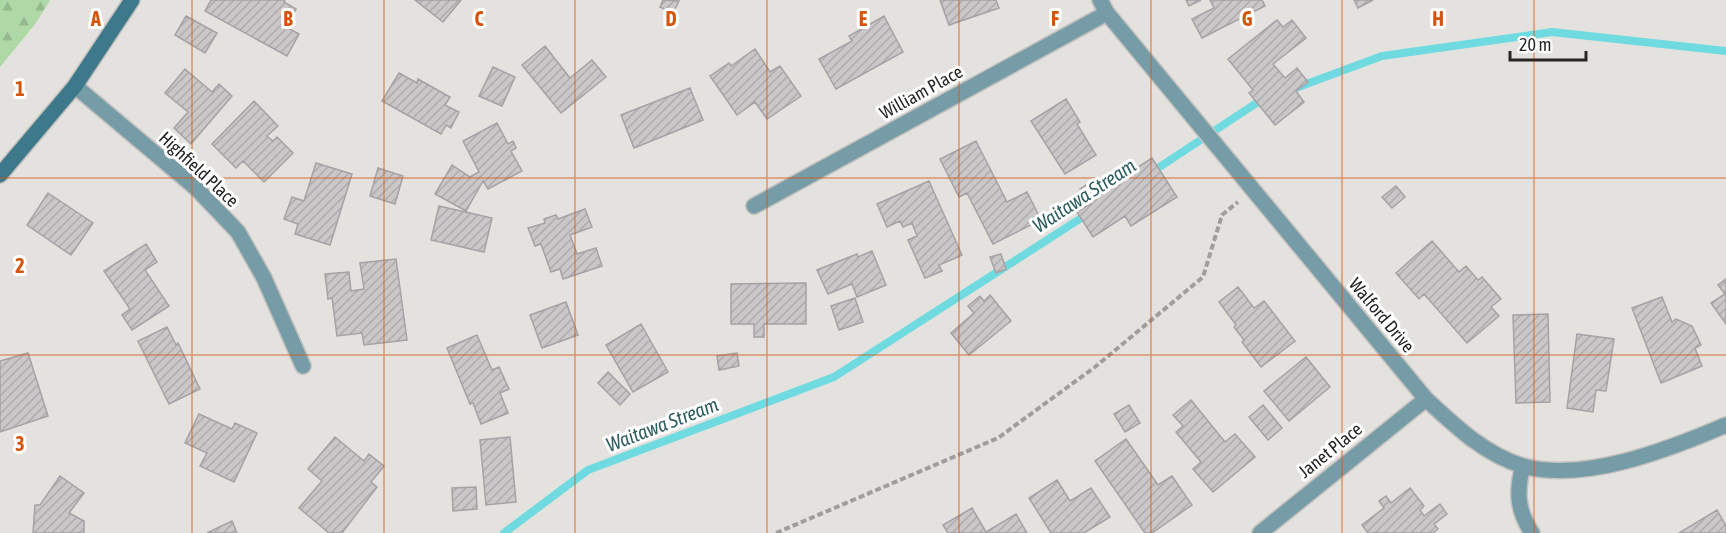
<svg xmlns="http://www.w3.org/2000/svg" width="1726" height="533" font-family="'Asap Condensed',sans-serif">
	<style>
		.forest { fill: url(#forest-firs) }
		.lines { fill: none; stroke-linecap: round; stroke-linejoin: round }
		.stream { stroke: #6fdbe1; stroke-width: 8 }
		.building { fill: url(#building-hatch); stroke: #a5a1a4; stroke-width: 1.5 }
		.minor-casing { stroke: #c2c0bd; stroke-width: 18 }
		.secondary-casing { stroke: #c2c0bd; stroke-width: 18 }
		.path { stroke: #a09e9b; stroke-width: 4; stroke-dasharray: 6 3; stroke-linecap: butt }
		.minor { stroke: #769ca8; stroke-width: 15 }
		.secondary { stroke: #3e798b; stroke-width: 15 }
		.grid { fill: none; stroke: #d5540e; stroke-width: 1.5; stroke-opacity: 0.55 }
		.labels { text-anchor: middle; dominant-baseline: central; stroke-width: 6; stroke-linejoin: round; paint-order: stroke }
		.street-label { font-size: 18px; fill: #272625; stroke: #fff }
		.water-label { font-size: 20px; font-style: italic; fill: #2f5e61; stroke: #fff }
		.grid-label { font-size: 20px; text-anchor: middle; font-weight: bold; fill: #d5540e; stroke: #fff; stroke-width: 6; stroke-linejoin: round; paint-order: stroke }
	</style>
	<defs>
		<pattern id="forest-firs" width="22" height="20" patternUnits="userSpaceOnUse" patternTransform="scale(1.5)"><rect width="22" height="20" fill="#afd8a7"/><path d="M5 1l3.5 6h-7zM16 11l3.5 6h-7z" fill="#97b990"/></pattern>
		<pattern id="building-hatch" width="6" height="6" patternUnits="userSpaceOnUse" patternTransform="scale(1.5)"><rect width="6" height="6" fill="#cac7c9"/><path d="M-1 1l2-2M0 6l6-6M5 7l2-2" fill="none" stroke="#aeabac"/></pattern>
	</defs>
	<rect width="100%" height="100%" fill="#e4e2de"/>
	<path class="forest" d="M0,0h50l-14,23 -36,44z"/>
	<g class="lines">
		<path class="stream" d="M1293,89l89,-33 170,-24 174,19
			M1152,172l103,-68 10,-4
			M504,533l84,-63 246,-93 255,-164"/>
	</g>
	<path class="building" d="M211,0h74l-1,2 12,7 -10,18 13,7 -12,22 -82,-45z
		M415,0h46l-18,22z
		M663,0l16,1 -6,12 -13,-6z
		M940,0h56l3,8 -50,17z
		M1186,0h15l-12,6z
		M1210,0h52l3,6 -63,32 -10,-19 22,-11z
		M1354,0h19l-15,8z
		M186,16l31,17 -12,20 -30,-18z
		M884,16l19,36 -67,37 -17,-30 33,-18 -3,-5z
		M1277,20l6,7 9,-7 14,18 -33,26 12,14 12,-10 11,14 -12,9 8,11 -29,23 -26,-32 4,-3 -25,-31z
		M545,46l25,32 22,-18 14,17 -45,36 -39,-48z
		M755,49l15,23 10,-6 21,30 -34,23 -12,-17 -18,13 -27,-39 19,-13 2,3z
		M493,67l22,10 -13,29 -23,-10z
		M185,69l27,23 7,-8 13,12 -41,48 -17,-16 14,-16 -23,-19z
		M399,73l18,10 1,-4 32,18 -5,8 14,7 -8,16 -5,-3 -5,9 -59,-33z
		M690,88l13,32 -69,28 -13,-33z
		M1066,99l14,23 -3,2 19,31 -31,19 -34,-53z
		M254,101l24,25 -11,10 6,5 4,-4 16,16 -29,29 -21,-21 -7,7 -24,-24z
		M497,123l11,21 5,-3 3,7 -5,3 11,20 -34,18 -5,-8 -17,30 -31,-17 17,-29 18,12 9,-5 -16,-31z
		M976,141l31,61 20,-10 14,28 -48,24 -26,-51 -8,4 -19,-38z
		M1152,158l25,39 -46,29 -6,-10 -32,21 -16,-25 13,-8 -10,-15 11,-7 7,11z
		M316,163l36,11 -22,71 -35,-11 3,-10 -14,-5 8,-22 12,4z
		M378,168l25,8 -8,28 -25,-8z
		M929,181l33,74 -23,10 3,6 -17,7 -17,-38 9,-4 -5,-13 -9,4 -3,-6 -13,6 -10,-23z
		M1396,186l9,11 -13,11 -10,-11z
		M48,193l45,30 -22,32 -44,-30z
		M439,206l53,12 -8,34 -53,-12z
		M585,209l7,18 -22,8 7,19 19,-6 6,18 -39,13 -3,-10 -9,3 -10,-28 -6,2 -7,-18 17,-5 -1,-4 12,-4 2,4z
		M1432,241l27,31 7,-6 12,14 4,-3 19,22 -10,8 8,9 -32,27 -43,-49 -5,5 -23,-26z
		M146,244l11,18 -12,8 24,36 -37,24 -10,-15 8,-6 -26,-38z
		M872,251l14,34 -29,12 -5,-13 -24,10 -11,-24 40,-16 1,3z
		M1001,254l5,15 -10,4 -6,-16z
		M396,259l11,81 -43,5 -2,-12 -25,3 -5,-38 -4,1 -3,-25 24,-2 2,19 13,-2 -4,-26z
		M1726,279v45l-15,-21 14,-9 -7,-9z
		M806,283v41h-42v13h-10v-13h-23v-40z
		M1238,287l16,21 10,-7 31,40 -34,26 -19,-25 2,-2 -10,-13 2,-2 -17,-23z
		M990,295l21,26 -42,34 -18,-22 23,-20 -6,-7 12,-10 4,5z
		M1662,297l10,25 4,-3 16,7 9,19 -6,3 7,18 -41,17 -29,-75z
		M855,298l8,24 -24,8 -8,-24z
		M566,302l12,33 -36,13 -12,-33z
		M1548,314l2,88 -34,1 -3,-88z
		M641,324l27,48 -35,20 -27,-47z
		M167,327l9,18 2,-2 22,46 -31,15 -31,-63z
		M1577,334l37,5 -8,52 -10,-1 -3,22 -26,-4z
		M477,335l15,35 7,-3 10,22 -9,4 8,20 -27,11 -8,-21 -3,1 -23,-56z
		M28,353l20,63 -48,16v-71z
		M737,353l2,13 -20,4 -2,-14z
		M1306,357l24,30 -41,34 -25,-30z
		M608,372l22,22 -10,11 -22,-22z
		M1191,400l34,42 10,-8 20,23 -42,35 -20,-23 8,-7 -25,-30 7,-6 -10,-11z
		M1129,405l11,18 -15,9 -11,-18z
		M1263,405l19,23 -14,12 -19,-23z
		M199,414l33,15 3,-6 22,10 -23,49 -34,-16 7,-13 -22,-10z
		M335,437l29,24 5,-7 15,12 -13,16 6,5 -35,46h-13l-30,-25 23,-27 -14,-12z
		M510,437l6,65 -30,3 -6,-65z
		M1126,439l32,46 14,-9 20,29 -40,28h-7l-50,-72z
		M60,476l24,17 -15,20 15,8v12h-51l2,-28h5z
		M1057,480l13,21 21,-13 19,29 -26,16h-33l-22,-35z
		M476,487l1,22 -24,2 -1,-23z
		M1410,488l14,18 -4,4 4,6 16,-12 7,10 -13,10 4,5 -5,4h-65l-6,-8 22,-17 -5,-7 7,-5 5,7z
		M972,508l14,24 30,-18 11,19h-79l-5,-8z
		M1717,510l9,16v7h-47z
		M232,521l5,12h-30z"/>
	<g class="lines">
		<defs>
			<path id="minor" d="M1100,0l7,13 319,386c29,27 58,55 97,67 61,17 147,-17 203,-41
				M75,86l121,102 42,44 26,46 39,88
				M754,206l353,-193
				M1523,466c-7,25 -6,44 9,67
				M1260,533l166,-134"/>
			<path id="secondary" d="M0,175l75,-89 57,-86"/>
		</defs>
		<use href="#minor" class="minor-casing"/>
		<use href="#secondary" class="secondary-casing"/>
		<path class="path" d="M776,533l222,-95 97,-71 108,-90 19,-62 16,-13"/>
		<use href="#minor" class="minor"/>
		<use href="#secondary" class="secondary"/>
	</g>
	<path class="grid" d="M192,0v533M384,0v533M575,0v533M767,0v533M959,0v533M1151,0v533M1342,0v533M1534,0v533M0,178h1726M0,355h1726"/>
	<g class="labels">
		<g class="street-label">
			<text transform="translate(921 92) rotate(-29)">William Place</text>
			<text transform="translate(199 169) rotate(43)">Highfield Place</text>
			<text transform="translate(1382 315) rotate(50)">Walford Drive</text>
			<text transform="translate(1330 450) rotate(-39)">Janet Place</text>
		</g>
		<g class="water-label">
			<text transform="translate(1084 195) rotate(-33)">Waitawa Stream</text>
			<text transform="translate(662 424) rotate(-21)">Waitawa Stream</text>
		</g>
	</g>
	<g class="grid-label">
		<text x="96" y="26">A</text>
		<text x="288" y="26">B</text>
		<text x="479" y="26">C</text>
		<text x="671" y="26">D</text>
		<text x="863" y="26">E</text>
		<text x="1055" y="26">F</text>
		<text x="1247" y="26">G</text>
		<text x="1438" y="26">H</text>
		<text x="20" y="96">1</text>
		<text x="20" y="273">2</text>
		<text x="20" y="451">3</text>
	</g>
	<path d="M1510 51v9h76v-9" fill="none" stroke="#272625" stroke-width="3"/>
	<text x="1519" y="51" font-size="18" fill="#272625" stroke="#ffffff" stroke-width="4.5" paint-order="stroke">20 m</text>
</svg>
